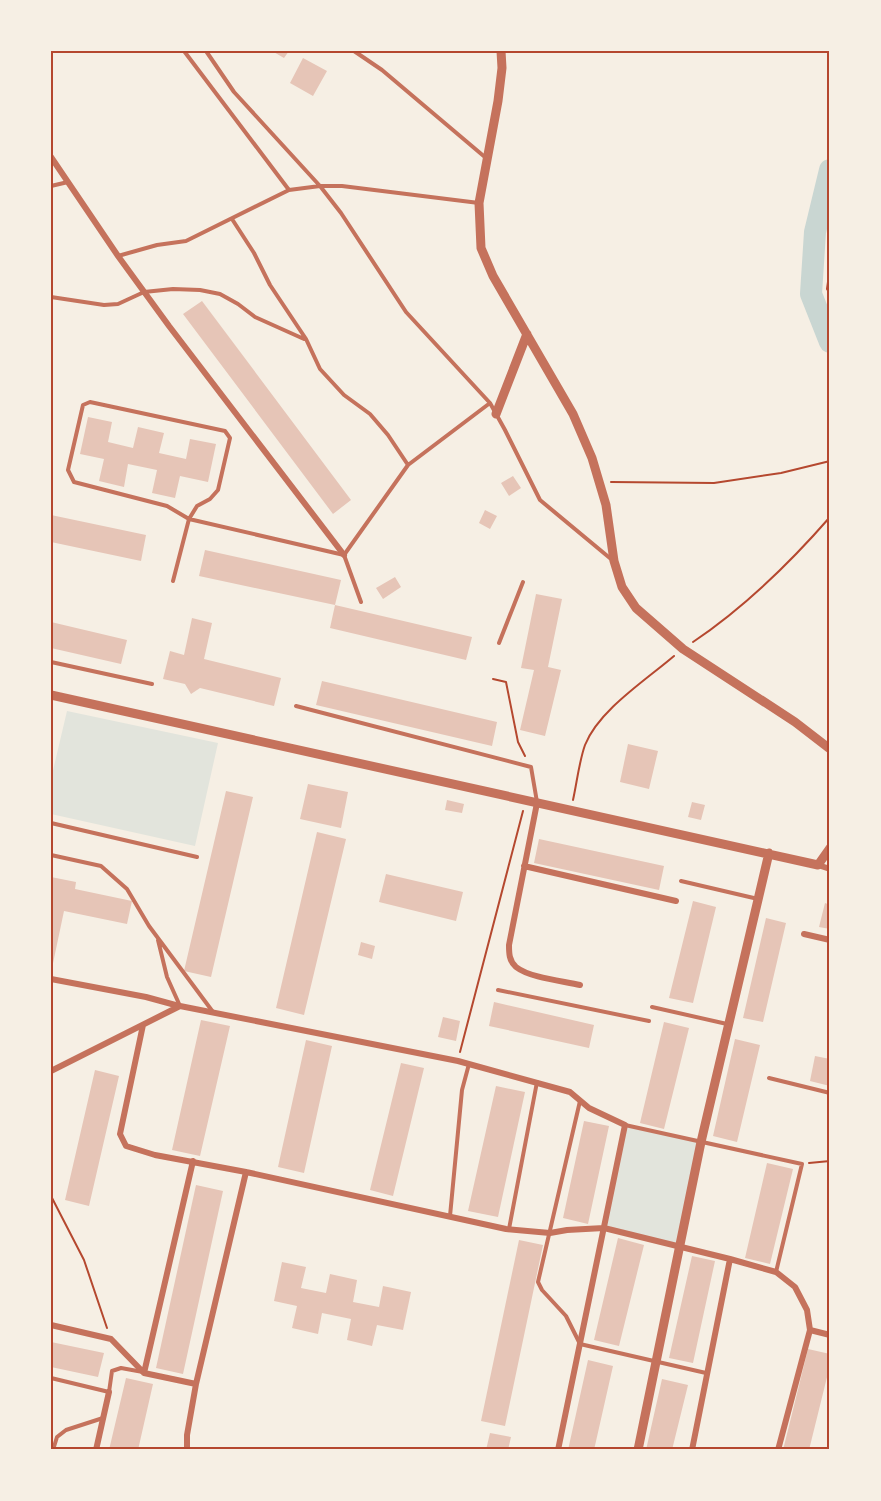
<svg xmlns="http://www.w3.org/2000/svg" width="881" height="1501" font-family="Mulish,sans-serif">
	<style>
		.green { fill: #e2e4dc }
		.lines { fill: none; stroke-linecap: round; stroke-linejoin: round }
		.river { stroke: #c9d6d2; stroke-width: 22 }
		.building { fill: #e6c5b7 }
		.path { stroke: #b5482f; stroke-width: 2 }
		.service { stroke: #c5725c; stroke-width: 4 }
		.minor { stroke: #c5725c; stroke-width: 6 }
		.tertiary { stroke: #c5725c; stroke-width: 9 }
		.neatline { fill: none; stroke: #b5482f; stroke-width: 2 }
	</style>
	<rect width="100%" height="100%" fill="#f6efe4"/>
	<path class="green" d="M67,711l151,32 -23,103 -144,-32v-35z
		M625,1125l76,17 -21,104 -76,-18z"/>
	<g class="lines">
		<path class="river" d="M830,170l-15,62 -4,62 19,48"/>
	</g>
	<path class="building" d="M272,51h17l-5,7z
		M303,58l24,13 -14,25 -23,-13z
		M202,301l149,199 -18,14 -150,-200z
		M88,417l24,5 -4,20 25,6 5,-21 26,6 -5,20 27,6 4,-20 26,5 -8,38 -28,-6 -5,22 -23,-5 5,-23 -29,-6 -4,23 -25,-6 5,-22 -24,-5z
		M513,476l8,12 -12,8 -8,-13z
		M485,510l12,6 -7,13 -11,-6z
		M51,515l95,20 -5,26 -90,-19z
		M205,550l136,30 -6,25 137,32 -6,23 -136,-32 5,-23 -136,-29z
		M395,577l6,10 -18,12 -7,-11z
		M536,594l26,5 -14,68 13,3 -16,66 -25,-6 14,-60 -13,-2z
		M192,618l20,5 -8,36 77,19 -7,28 -74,-18 -9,6 -6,-10 -22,-5 7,-28 14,4z
		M51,622l76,18 -6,24 -70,-16z
		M322,681l175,41 -5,24 -176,-41z
		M628,744l30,7 -9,38 -29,-7z
		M308,784l40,8 -7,36 -41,-9z
		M226,791l27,6 -42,180 -27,-6z
		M447,800l17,4 -2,9 -17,-3z
		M692,802l13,3 -4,15 -13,-3z
		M317,832l29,7 -42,176 -28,-7z
		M539,839l125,27 -5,24 -125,-27z
		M386,874l77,18 -7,29 -77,-19z
		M51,877l25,5 -1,7 57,12 -5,23 -63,-13 -12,57z
		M693,901l23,6 -23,96 -24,-5z
		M825,903l5,2v24l-11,-2z
		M766,918l20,5 -23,99 -20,-4z
		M361,942l14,4 -3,13 -14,-4z
		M494,1002l100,23 -5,23 -100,-22z
		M443,1017l17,4 -4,20 -18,-4z
		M201,1020l29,6 -30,130 -28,-6z
		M664,1022l25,6 -25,101 -24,-6z
		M735,1039l25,6 -23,97 -24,-6z
		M306,1040l26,6 -28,127 -26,-6z
		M815,1056l15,3v27l-20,-5z
		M401,1063l23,5 -31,128 -23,-6z
		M95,1070l24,6 -30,130 -24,-6z
		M496,1086l29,6 -27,125 -30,-6z
		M584,1121l25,5 -21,98 -25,-6z
		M767,1163l26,6 -23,95 -25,-6z
		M196,1185l27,6 -40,183 -27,-6z
		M618,1238l26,7 -25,101 -25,-6z
		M519,1240l24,5 -38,181 -24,-5z
		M692,1256l23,5 -22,102 -24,-5z
		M282,1262l24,5 -5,21 25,5 4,-19 27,6 -4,22 26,5 4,-21 28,6 -8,38 -26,-5 -5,21 -25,-6 4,-21 -29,-6 -4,21 -26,-6 5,-22 -23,-5z
		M51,1342l53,11 -6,24 -47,-10z
		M808,1349l22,5v11l-21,85h-26z
		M588,1360l25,6 -19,84h-26z
		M126,1378l27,6 -15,66h-29z
		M662,1379l26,6 -16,65h-26z
		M490,1433l21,4 -3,13h-22z"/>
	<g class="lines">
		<path class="path" d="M830,268l-3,21 3,5
			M611,482l103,1 67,-10 49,-12
			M693,642c52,-35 96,-78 137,-125
			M493,679l13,3 12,60 7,14
			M573,800c4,-18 6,-38 12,-55 14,-35 61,-65 89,-89
			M460,1052l63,-241
			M809,1163l21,-2
			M51,1196l33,64 23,68"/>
		<path class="service" d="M184,51l105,139
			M206,51l28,41 86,94h22l137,17
			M354,51l28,19 104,88
			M51,186l17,-4
			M232,219l22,34 16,32 36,54 14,30 24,26 26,19 18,21 20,30
			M118,256l39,-11 29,-4 103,-51 31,-4 21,27 65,99 84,91 15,27 35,70 71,59
			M51,297l53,8 14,-1 26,-12 29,-3 27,1 20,4 18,10 17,13 49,22
			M173,581l16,-62 8,-13 13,-7 8,-9 12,-52 -5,-7 -135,-29 -7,3 -15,65 6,12 93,24 22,13 155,36
			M361,602l-17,-47 64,-90 82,-62
			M499,643l24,-61
			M51,662l101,22
			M296,706l235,61 6,35
			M51,823l146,34
			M51,855l50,11 26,23 22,37 64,86
			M681,881l77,18
			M158,940l9,37 13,29
			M498,990l151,31
			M652,1007l75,17
			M769,1078l61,15
			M580,1101l-42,181 4,8 24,26 14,28 126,29
			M625,1125l177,39 -26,108
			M450,1216l12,-126 7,-26
			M509,1229l28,-147
			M51,1378l58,14 3,-21 9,-3 22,4
			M53,1450l4,-13 9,-7 37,-12"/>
		<path class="minor" d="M51,157l67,99 51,70 175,229
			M537,803l-28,142c0,8 0,16 7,22 14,11 47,14 64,18
			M818,865l12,4
			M524,866l152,35
			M804,934l26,6
			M51,979l95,18 33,9
			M143,1025l-23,109 6,12 29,9 91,17 260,57 44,4 17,-3 37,-2 126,31 46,13 19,15 12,23 3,20 20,5
			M51,1071l129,-65 278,55 112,31 19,16 36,17 -67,325
			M193,1161l-49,212 52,11 50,-212
			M51,1325l60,14 33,34
			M96,1450l13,-58
			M187,1450v-15l9,-51
			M692,1450l38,-191
			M778,1450l32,-120"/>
		<path class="tertiary" d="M501,51l1,17 -4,33 -19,102 2,45 12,28 80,138 19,44 14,47 8,56 8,26 14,21 47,41 112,73 35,27
			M496,414l31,-80
			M51,695l767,170 12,-17
			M638,1450l63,-308 68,-289"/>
	</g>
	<rect width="881" height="1501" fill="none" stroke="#f6efe4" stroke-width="105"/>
	<rect x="52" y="52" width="776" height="1396" class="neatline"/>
</svg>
